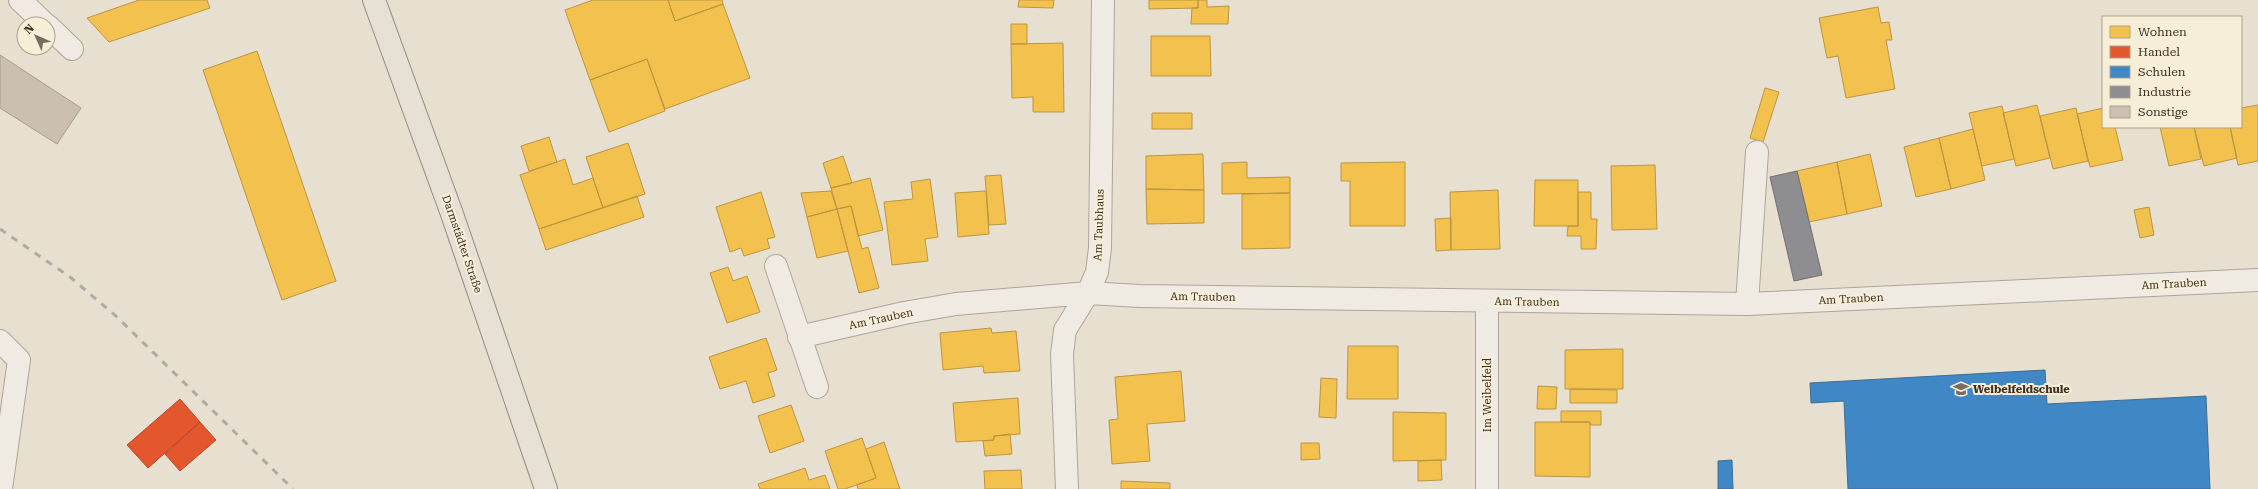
<svg xmlns="http://www.w3.org/2000/svg" width="2258" height="489" font-family="'Roboto Serif',serif">
	<style>
		.homes { fill: #f2c14e; stroke: #bc9540 }
		.shops { fill: #e4572e; stroke: #b24b2a }
		.schools { fill: #3f88c5; stroke: #3e6d94 }
		.industry { fill: #8d8d92; stroke: #757070 }
		.building { fill: #cbbfb2; stroke: #a89c90 }
		.lines { fill: none; stroke-linecap: round; stroke-linejoin: round }
		.minor-casing { stroke: #ada599; stroke-width: 24 }
		.major-casing { stroke: #928b80; stroke-width: 24 }
		.minor { stroke: #efebe3; stroke-width: 22 }
		.major { stroke: #e6e1d4; stroke-width: 22 }
		.rail { stroke: #afaaa2; stroke-width: 3; stroke-dasharray: 7 7; stroke-linecap: butt }
		.labels { text-anchor: middle; dominant-baseline: central; stroke-width: 4; stroke-linejoin: round; paint-order: stroke }
		.street-label { font-size: 11px; fill: #3d2e20; stroke: #f7eed8 }
		.poi-label { font-size: 11px; font-weight: bold; fill: #3d2e20; stroke: #f7eed8; text-anchor: start }
	</style>
	<rect width="100%" height="100%" fill="#e7e0d1"/>
	<path class="homes" d="M139,0h68l3,8 -101,34 -22,-24z
		M593,0h75l7,21 48,-17 27,74 -85,31 -18,-50 -57,21 -25,-70z
		M668,0h54l1,4 -48,17z
		M1019,0h35l-1,8 -35,-1z
		M1149,0h49v8l-49,1z
		M1198,0h9v7l22,-1 -1,18h-37l1,-16h6z
		M1878,7l3,16 8,-1 3,18h-6l9,49 -49,9 -8,-42 -11,2 -8,-40z
		M1011,24h16v20h-16z
		M1151,36h59l1,40h-60z
		M1063,43l1,69h-31v-15l-21,1 -1,-54z
		M257,51l79,230 -54,19 -79,-230z
		M647,59l18,52 -56,21 -19,-52z
		M1765,88l14,4 -16,50 -13,-4z
		M2037,105l13,53 -34,8 -13,-53z
		M2258,105v56l-20,4 -8,-38h11v-19z
		M2002,106l12,53 -32,7 -13,-53z
		M2076,108l12,53 -35,8 -13,-53z
		M2103,108v19h12l8,33 -33,7 -13,-53z
		M1152,113h40v16h-40z
		M2160,127h34l7,32 -32,7z
		M2194,127h36l7,31 -33,8z
		M1973,129l12,51 -34,9 -12,-51z
		M549,137l8,25 -28,9 -8,-25z
		M1939,138l12,51 -35,8 -12,-50z
		M628,143l17,51 -42,14 -17,-51z
		M1203,154l1,36 -58,-1v-33z
		M1870,154l12,52 -35,8 -10,-52z
		M843,156l9,27 -21,5 -8,-25z
		M565,159l8,26 20,-7 10,30 -64,21 -19,-54z
		M1247,162v16l43,-1v16l-68,1v-31z
		M1405,162v64h-55v-45h-9v-18z
		M1837,162l10,52 -38,8 -12,-51z
		M1655,165l2,64 -45,1 -1,-64z
		M1001,175l5,49 -17,1 -4,-49z
		M870,178l13,52 -25,6 -7,-30 -14,3 -6,-21z
		M930,179l8,58 -13,2 3,22 -36,4 -8,-63 29,-3 -2,-17z
		M1535,180h43v46h-44z
		M1146,189l58,1v33l-57,1z
		M1498,190l2,59 -49,1 -1,-58z
		M831,191l6,18 -30,8 -6,-24z
		M986,191l3,43 -31,3 -3,-44z
		M761,192l14,45 -8,2 3,9 -26,8 -3,-8 -11,4 -14,-45z
		M1578,192h13v27h6l-1,30h-15v-13h-14l1,-10h10z
		M1290,193v55l-48,1v-55z
		M637,196l7,21 -98,33 -7,-21z
		M851,206l11,43 6,-2 11,41 -20,5 -22,-84z
		M2149,207l5,28 -14,3 -6,-28z
		M837,209l11,42 -31,7 -10,-41z
		M1451,218v32l-15,1 -1,-32z
		M728,267l5,14 14,-5 13,36 -33,11 -17,-50z
		M991,328l1,5 24,-2 4,40 -36,2 -1,-7 -40,4 -3,-37z
		M766,338l11,32 -9,3 7,23 -22,7 -7,-22 -26,8 -11,-32z
		M1348,346h50v53h-51z
		M1623,349v40h-58v-39z
		M1181,371l4,50 -38,3 3,37 -38,3 -3,-44 9,-1 -3,-42z
		M1321,378l16,1 -1,39 -17,-1z
		M1538,386l19,1 -1,22h-19z
		M1570,389l47,1v13h-47z
		M1018,398l2,36 -26,2v4l-38,2 -3,-39z
		M791,405l13,36 -34,12 -12,-37z
		M1561,411h40v14h-11v-3h-29z
		M1393,412l53,1v47l-53,1z
		M1535,422h55v55l-55,-1z
		M1010,434l2,20 -27,2 -2,-15 11,-1v-4z
		M862,438l14,40 -31,11h-7l-13,-38z
		M884,442l16,47h-42l-1,-4 19,-7 -10,-29z
		M1301,443h18l1,16 -19,1z
		M1441,460l1,20 -24,1v-20z
		M805,468l4,12 16,-5 5,14h-70l-2,-5z
		M1021,470l1,19h-37l-1,-18z
		M1121,481l49,2v6h-49z"/>
	<path class="shops" d="M180,399l20,23 -52,46 -21,-23z
		M200,422l16,18 -36,31 -15,-17z"/>
	<path class="schools" d="M2045,370l2,34 159,-8 4,93h-362l-4,-88 -33,2 -1,-20z
		M1732,460l1,29h-15v-28z"/>
	<path class="industry" d="M1797,171l25,104 -28,6 -24,-104z"/>
	<path class="building" d="M0,55l81,53 -24,36 -57,-36z"/>
	<g class="lines">
		<defs>
			<path id="minor" d="M20,0l25,24
				M48,26l24,23
				M776,266l41,121
				M1747,304l10,-152
				M799,337l105,-24 52,-9 132,-11 52,3 607,8 511,-24
				M0,341l19,19 -18,129
				M1067,489l-5,-135 3,-24 23,-37 9,-21 3,-24 3,-248
				M1487,489v-187"/>
			<path id="major" d="M374,0l78,214 94,275"/>
		</defs>
		<use href="#minor" class="minor-casing"/>
		<use href="#major" class="major-casing"/>
		<use href="#minor" class="minor"/>
		<use href="#major" class="major"/>
		<path class="rail" d="M0,229l70,48 46,39 177,173"/>
	</g>
	<defs>
		<symbol id="school-bare" viewBox="-9 -9 18 18"><path d="M0-5L7-2L0 1L-7-2ZM-4 1L0 2.5L4 1V4Q0 6-4 4Z" fill="#786c5e" stroke="#f7eed8" stroke-width="2.5" paint-order="stroke"/></symbol>
	</defs>
	<g fill-rule="evenodd">
		<use href="#school-bare" x="1950" y="378" width="22" height="22"/>
	</g>
	<g class="labels">
		<g class="street-label">
			<text transform="translate(1099 225) rotate(-88)">Am Taubhaus</text>
			<text transform="translate(462 244) rotate(71)">Darmstädter Straße</text>
			<text transform="translate(2174 284) rotate(-3)">Am Trauben</text>
			<text transform="translate(1203 297) rotate(1)">Am Trauben</text>
			<text transform="translate(1851 299) rotate(-3)">Am Trauben</text>
			<text transform="translate(1527 302) rotate(1)">Am Trauben</text>
			<text transform="translate(881 319) rotate(-12)">Am Trauben</text>
			<text transform="translate(1487 395) rotate(-90)">Im Weibelfeld</text>
		</g>
		<g class="poi-label">
			<text x="1973" y="389">Weibelfeldschule</text>
		</g>
	</g>
	<rect x="2102" y="16" width="140" height="112" fill="#f7eed8" stroke="#ada18e"/>
	<rect x="2110" y="26" width="20" height="12" fill="#f2c14e" stroke="#ada18e"/>
	<text x="2138" y="36" font-size="12" fill="#3d2e20">Wohnen</text>
	<rect x="2110" y="46" width="20" height="12" fill="#e4572e" stroke="#ada18e"/>
	<text x="2138" y="56" font-size="12" fill="#3d2e20">Handel</text>
	<rect x="2110" y="66" width="20" height="12" fill="#3f88c5" stroke="#ada18e"/>
	<text x="2138" y="76" font-size="12" fill="#3d2e20">Schulen</text>
	<rect x="2110" y="86" width="20" height="12" fill="#8d8d92" stroke="#ada18e"/>
	<text x="2138" y="96" font-size="12" fill="#3d2e20">Industrie</text>
	<rect x="2110" y="106" width="20" height="12" fill="#cbbfb2" stroke="#ada18e"/>
	<text x="2138" y="116" font-size="12" fill="#3d2e20">Sonstige</text>
	<g transform="translate(36 36) rotate(315)"><circle r="19" fill="#f7eed8" stroke="#ada18e"/>
	<path d="M0-3L7 15L0 10L-7 15Z" fill="#786c5e"/>
	<text y="-6" font-size="11" font-weight="bold" text-anchor="middle" fill="#3d2e20">N</text>
	</g>
</svg>
